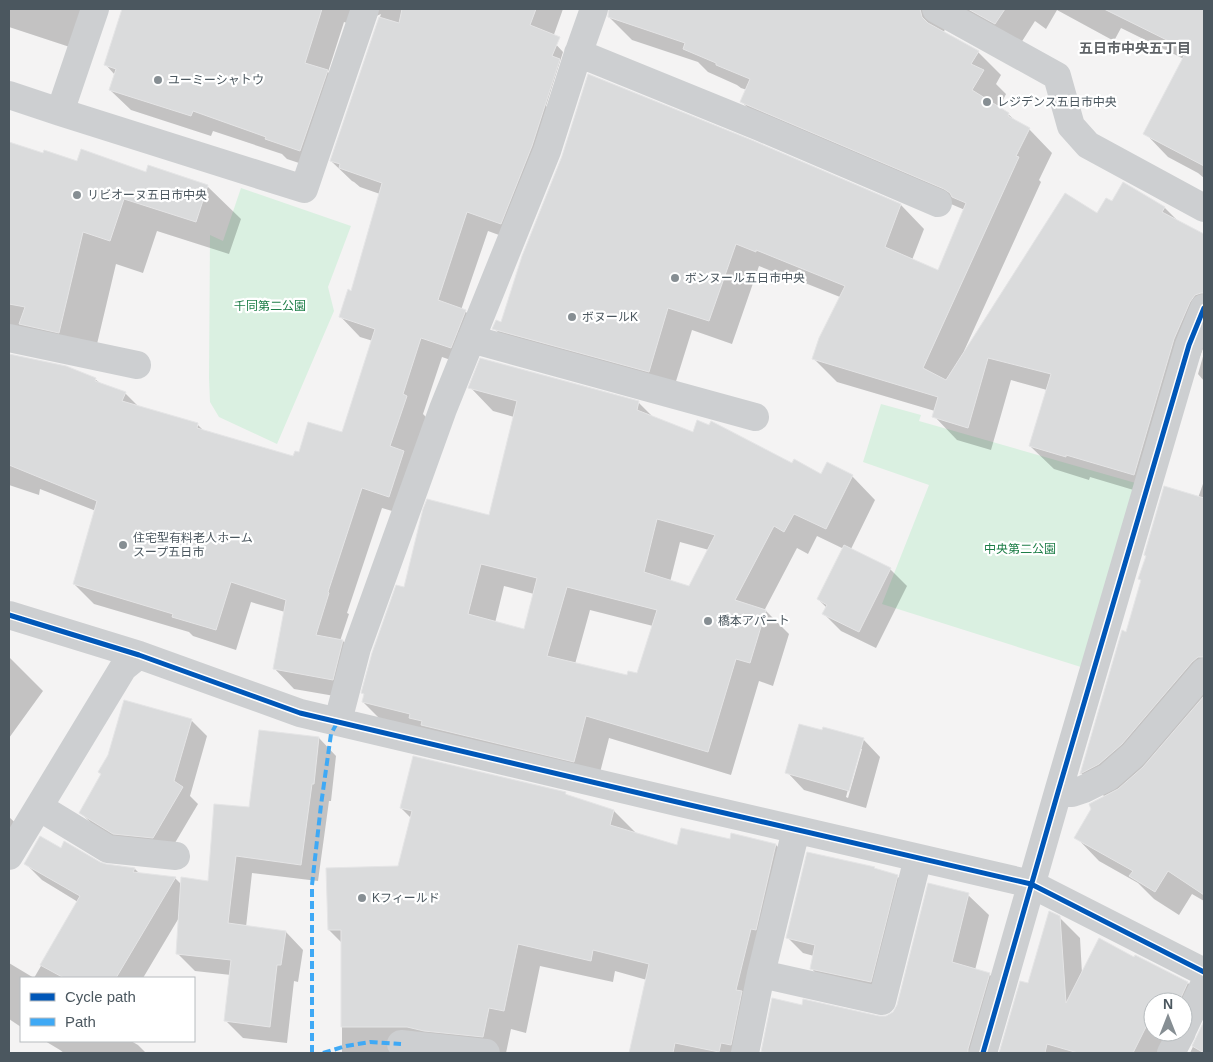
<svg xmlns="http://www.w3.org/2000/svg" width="1213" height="1062" font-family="Helvetica,'Noto Sans JP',sans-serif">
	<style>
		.green { fill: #daf0e1 }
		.shadow { fill: #0003; fill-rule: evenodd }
		.building { fill: #dadbdc; stroke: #e5e5e6; fill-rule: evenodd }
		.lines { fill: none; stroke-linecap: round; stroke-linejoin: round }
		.minor { stroke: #cdcfd1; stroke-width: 28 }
		.quiet { stroke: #3fa9f5; stroke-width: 4; stroke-dasharray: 8 4; stroke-linecap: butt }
		.cycleway-casing { stroke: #fff; stroke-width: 8 }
		.cycleway { stroke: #0057b8; stroke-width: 5 }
		.poi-dot { fill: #868e93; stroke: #fff; stroke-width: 2 }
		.labels { text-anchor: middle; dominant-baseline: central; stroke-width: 4.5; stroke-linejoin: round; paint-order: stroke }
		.poi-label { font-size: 12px; fill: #4b575f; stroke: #fff; text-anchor: start }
		.park-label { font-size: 12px; fill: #1e7e48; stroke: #fff }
		.neighbourhood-label { font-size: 14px; font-weight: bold; fill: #5f6367; stroke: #fff }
	</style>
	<rect width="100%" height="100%" fill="#f4f3f3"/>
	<path class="green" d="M241,188l110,38 -23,61 6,24 -57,133 -58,-27 -9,-15 -1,-24 1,-143 13,6z
		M881,404l40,11 -2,6 220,63 -55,184 -202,-64 47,-119 -66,-23z"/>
	<path class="shadow" d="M9,9h97l-15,45 -82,-27z
		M145,9l7,2 1,-2h410l-11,31 11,12 -17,54 19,19 -44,118 -33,-12 -27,79 4,1 20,20 -14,36 -29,-10 -19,57 3,3 -17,99 -27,-8 -35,105 2,1 -9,27h3l20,20 -11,38 -58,-10 -20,-21 11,-56 -34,-10 -15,48 -43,-14 -4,-4 -95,-28 -20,-20 22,-73 -56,-22 -1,6 -30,-10v-130l86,24 6,5 24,9 14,14 58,17 7,7 90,27 6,-5 42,-19 31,-93 -13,-4 -20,-21 12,-24 28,-98 -20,-7 -6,-5 -2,-1 -21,-20 50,-147 -7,3 -6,13 -24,-8 -16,50 19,20 -27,78 -33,-11 -5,-5 -69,-23 -2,5 -80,-26 -21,-20 5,-15 -9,-10 27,-20z
		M610,9h258l18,9 5,-9h313v169l-6,-5 -30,-16 -23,-24 39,-74 -63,-31 -7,13 -57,-31 -11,19 -11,-8 -16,25 -73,-21 -2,7 34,20 23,23 -5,9 10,10 -7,14 9,6 10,9 11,6 23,24 -13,27 2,2 -77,169 2,1 132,-137 14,-12 53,5 14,14 25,13v111l-7,18 -40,133 -67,-20 -1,3 -35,-11 -24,-23 17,-56 -36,-10 -20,70 -34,-10 -23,-24 1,-5 -98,-29 -24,-24 27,-61 -60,-24 -1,1 -20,-8 -27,78 -40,-14 -20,64 -155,-42 -23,-24 8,-5 252,-180 147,62 23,24 -12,31 26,11 27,-61 -200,-85 -23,-23 5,-12 -6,-2 -4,-3 -29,-13 -10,-10 -66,-22 -23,-23z
		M9,143l34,12 35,7 69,11 60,13 34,33 -12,35 -72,-23 -14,42 -27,-9 -24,101 -83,-16z
		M1204,353v28l-6,-7z
		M481,359l158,44 15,15 39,15 128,42 31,1 23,24 -24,49 39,20 17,17 -31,62 -35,-17 -17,-17 3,-6 -9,-9 26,-50 -27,-13 -9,18 -11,-6 -33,63h2l23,23 -16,52 -14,-5 -28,94 -122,-37 -12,46 -211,-59 -23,-23 42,-114 85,-72 24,-99 -21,-6 -23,-24zM680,542l29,8 -19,38 -20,-6zM504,586l30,8 -9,36 -30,-7zM590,610l63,16 -15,49 -10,1 -53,-12z
		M1204,481v420l-12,-7 -13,21 -25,-16 -16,-16 -39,-22 -23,-24 29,-40 -24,-24 46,-140 15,-52 -3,-2 59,-81z
		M9,657l34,34 -34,47z
		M125,701l67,20 15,15 -17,60 8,8 -29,49 -39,-4 -33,-20 -16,-16 21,-38 7,-19z
		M260,731l59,7 17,18 -5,45h-2l-11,80 -66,-8 -6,54 40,5 17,18 -5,32 -4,-1 -7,62 -44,-5 -17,-17 5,-46 -36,-4 -18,-18 3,-37 -37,62h-122v49l-12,-8v-56l25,15 44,-76 -36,-22 -17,-17 15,-26 21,13 45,16 29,3 5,5 35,4 7,7 27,-3 41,-73z
		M863,739l17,18 -14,51 -62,-18 -17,-18zM859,749h3l-14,49 -2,-1z
		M565,793l4,4 45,14 23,23 41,13 52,-6 2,-6 44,10 22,23 -42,185h-126l17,-73 -32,-9 -2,11 -73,-16 -14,67 -15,-4 -5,24h-164v-110l-13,-13 70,-63 12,-49 -10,-10z
		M9,817l16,15 -16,33z
		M897,876l16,16 -27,106 -59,-13 -16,-17 3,-12 -11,-3 -16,-16z
		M968,895l21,20 -14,55 14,4 20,20 -16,59h-229l-1,-2 40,-45 75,12 9,-1 8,-5z
		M1059,917l21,21 2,36 53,-16 53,25 16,16 -21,54h-183l21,-70 7,2zM1153,1002h30v30h-30z
		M1204,1023v30h-14z
		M45,1041h86l7,4 8,8h-82l-4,-3z"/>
	<path class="building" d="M122,9h200l-17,54 23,7 -28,81 -35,-12 1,-2 -73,-26 -2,5 -82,-26 7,-21 -12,-4z
		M402,9h134l-6,16 30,12 -8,19 8,3 -28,87 -31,78 -34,-12 -29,88 28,10 -15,38 -30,-10 -18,56 4,2 -17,50 14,5 -15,46 -27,-9 -34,104 1,1 -13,42 27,5 -10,40 -60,-11 13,-69 -55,-18 -15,48 -44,-13 1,-3 -100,-30 24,-83 -88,-36v-111l57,12 30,12 -1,3 31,11 -4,9 76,22 -1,5 96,28 2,-5 4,1 9,-30 34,10 33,-103 -36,-12 9,-28 3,2 31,-108 -43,-15 1,-4 -10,-3 49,-144 20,6z
		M609,9h311l2,8 6,6 51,28 -8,13 13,6 -12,20 37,23 -1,3 22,12 -14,28 3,1 -96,211 23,12 119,-187 32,20 9,-15 6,3 11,-19 42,25 -3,5 42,22v59h-3l-6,2 -5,7 -16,37 -40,136 -68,-20v2l-37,-11 22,-72 -63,-16 -20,70 -36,-11 6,-20 -126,-38 7,-21 26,-52 -89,-36v2l-20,-8 -27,77 -41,-13 -19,64 -157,-43 4,-9 5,2 21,-66 40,-100 26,-82 166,67 147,63 -16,43 53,23 28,-67 -14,-6 -2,-4 -6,-4 -204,-87 10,-23 -34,-14v-2l-33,-14 2,-6 -77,-26z
		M968,9h37l-10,15z
		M1104,9h100v157l-61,-32 44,-84z
		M9,142l34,11 1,-3 33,11 4,-12 65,23 2,-7 60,20 -12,37 -72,-23 -14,42 -27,-9 -24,101 -40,-9 6,-17 -16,-3z
		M480,358l159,43 -2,9 56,22 4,-12 12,5 2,-4 2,1 79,41 2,-4 27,15 6,-12 26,13 -27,54 -32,-15 -10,18 -10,-6 -39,74 31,10 -16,53 -14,-4 -28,93 -122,-36 -12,46 -153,-37 1,-4 -13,-3 1,-4 -48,-12 2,-8 -3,-1 11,-40 24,-68 8,2 19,-78 4,-10 62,16 28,-114 -49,-13zM657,519l58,16 -26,51 -45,-14zM481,564l56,14 -13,51 -56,-15zM567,587l90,23 -20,63 -9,-2 -1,4 -80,-19z
		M1164,486l40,12v159h-6l-6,5 -70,82 -23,20 -19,10 42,-144 4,2 15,-52 -3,-1 8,-23 -2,-1z
		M844,545l47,23 -32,64 -37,-18 5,-9 -10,-6z
		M1204,696v199l-36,-24 -13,21 -26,-16 4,-5 -59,-33 17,-29 -2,-5 29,-15 25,-22z
		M124,700l68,19 -18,62 9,6 -30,51 -40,-4 -34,-21 22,-39 -3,-2 10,-17z
		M799,724l23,6 1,-3 41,11 -15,53 -64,-18z
		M259,730l60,7 -5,47h-2l-11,81 -65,-9 -8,67 58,8 -5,34h-4l-7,62 -46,-6 7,-61 -55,-6 5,-77 27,4 6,-77 35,3z
		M413,756l153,36 -1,2 49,16 -4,15 67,20 4,-17 49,11 1,-6 45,11 -20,86 -5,-1 -15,61 6,1 -11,54 -10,-2 -2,9 -44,-9 -2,10h-44l20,-89 -56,-14 -2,11 -73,-17 -14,67 -15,-3 -6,29 -59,-6 -17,-4h-66v-97h-13l-2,-62 72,-2 14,-55 -12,-3z
		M40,836l21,12 3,-7 36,21 6,2 29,4 -2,4 43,5 -60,101h-52l-24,-13 40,-69 -56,-32z
		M807,852l68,15 -1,1 24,7 -27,107 -61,-13 5,-24 -29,-7z
		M928,883l41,10 -17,69 38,11 -22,76v4h-200l-7,-1 11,-54 30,7 1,-6 76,17h7l7,-4 4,-7z
		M1049,911l11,5 6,87 33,-65 35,19 1,-2 53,27 -9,20h-26v24l-5,-3 -15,30h-55l-31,-9 -2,9h-46l21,-72 8,2z
		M1204,1021v32l-12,-7z"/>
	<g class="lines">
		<path class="minor" d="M936,9l121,67 14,50 17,19 116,63
			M578,53l182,74 178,76
			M9,95l51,17 244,77 61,-180
			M60,112l35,-103
			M9,338l128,27
			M471,339l284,78
			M9,615l130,40 161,58 377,89 354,82 173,88
			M338,721l19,-73 86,-239 104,-258 29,-91 18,-51
			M1058,792l14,1 12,-4 24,-12 25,-22 71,-83
			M39,807l69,42 68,7
			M9,856l114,-188 16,-13
			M761,974l121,27 36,-143
			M1183,1029l21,-44
			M401,1044l85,9
			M745,1053l16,-79 35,-144
			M983,1053l75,-261 131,-447 15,-37
			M1171,1053l11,-21"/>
		<path class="quiet" d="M312,1053v-168l9,-80 10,-71 7,-13
			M323,1053l23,-7 24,-4 31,2"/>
		<defs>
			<path id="cycleway" d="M9,615l130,40 161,58 377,89 354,82 173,88
				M983,1053l75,-261 131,-447 15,-37"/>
		</defs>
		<use href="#cycleway" class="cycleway-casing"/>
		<use href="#cycleway" class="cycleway"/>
	</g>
	<g class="poi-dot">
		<circle cx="158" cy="80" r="5"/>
		<circle cx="987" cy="102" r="5"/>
		<circle cx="77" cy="195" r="5"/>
		<circle cx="675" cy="278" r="5"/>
		<circle cx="572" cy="317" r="5"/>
		<circle cx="123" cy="545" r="5"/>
		<circle cx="708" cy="621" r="5"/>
		<circle cx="362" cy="898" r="5"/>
	</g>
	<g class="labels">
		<g class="poi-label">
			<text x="168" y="80">ユーミーシャトウ</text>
			<text x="997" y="102">レジデンス五日市中央</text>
			<text x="87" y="195">リビオーヌ五日市中央</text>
			<text x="685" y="278">ボンヌール五日市中央</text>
			<text x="582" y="317">ボヌールK</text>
			<text x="133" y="538">住宅型有料老人ホーム<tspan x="133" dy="14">スープ五日市</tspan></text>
			<text x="718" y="621">橋本アパート</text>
			<text x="372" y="898">Kフィールド</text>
		</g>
		<g class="park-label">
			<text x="270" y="306">千同第二公園</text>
			<text x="1020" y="549">中央第二公園</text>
		</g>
		<g class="neighbourhood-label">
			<text x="1135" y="48">五日市中央五丁目</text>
		</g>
	</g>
	<rect width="1213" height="1062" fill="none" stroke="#4b575f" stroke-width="20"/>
	<rect x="20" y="977" width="175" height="65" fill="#ffffff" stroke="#b7bcbf"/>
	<rect x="30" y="993" width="25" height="8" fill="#0057b8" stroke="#b7bcbf"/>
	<text x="65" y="1002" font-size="15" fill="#4b575f">Cycle path</text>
	<rect x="30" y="1018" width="25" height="8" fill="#3fa9f5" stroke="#b7bcbf"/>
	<text x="65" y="1027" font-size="15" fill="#4b575f">Path</text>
	<g transform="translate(1168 1017)"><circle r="24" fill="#ffffff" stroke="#b7bcbf"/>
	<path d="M0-4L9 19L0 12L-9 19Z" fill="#868e93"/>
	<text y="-8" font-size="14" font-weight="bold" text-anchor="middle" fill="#4b575f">N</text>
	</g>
</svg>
